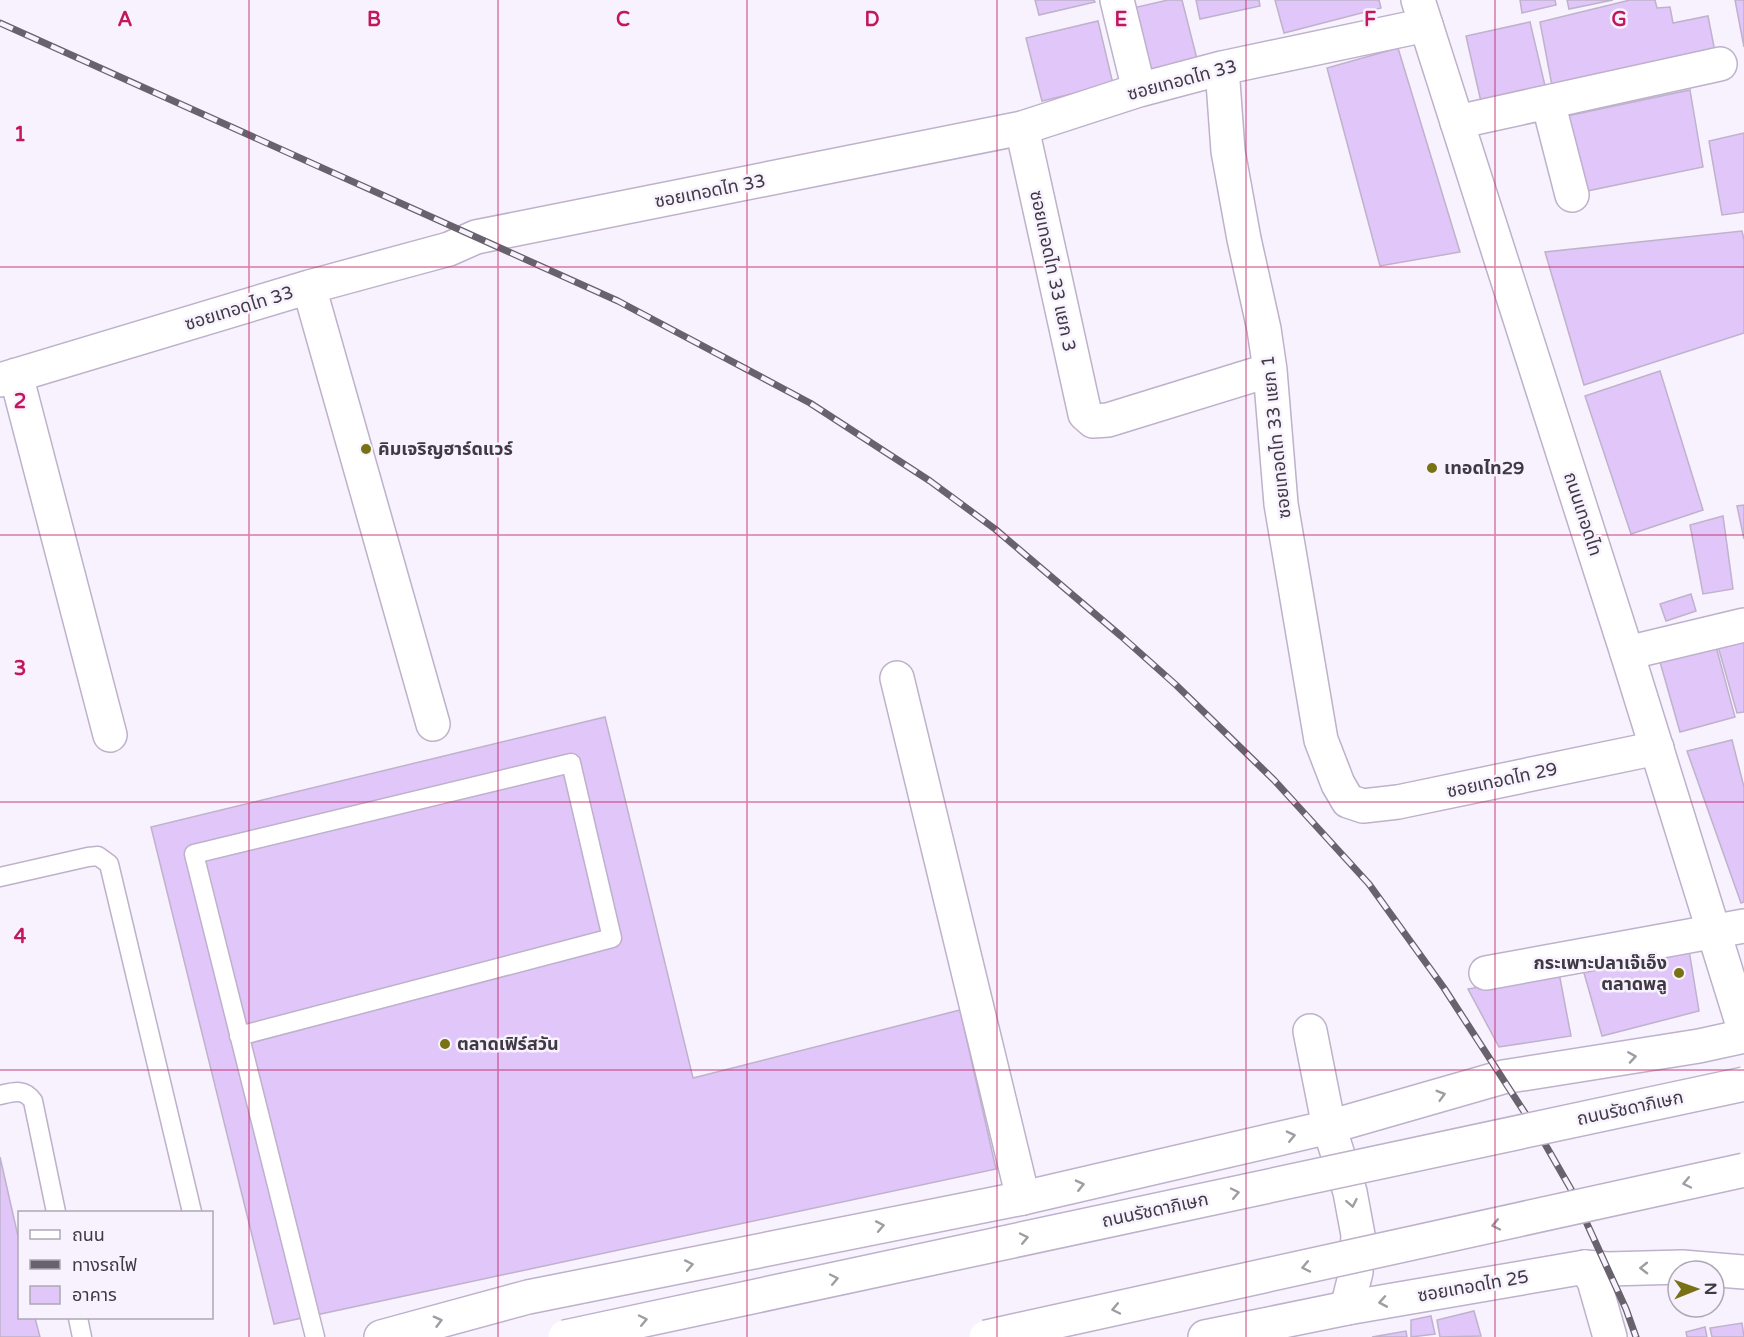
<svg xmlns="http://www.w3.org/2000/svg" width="1744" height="1337" font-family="'Varela Round','Noto Sans Thai',sans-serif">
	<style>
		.building { fill: #e1c6f9; stroke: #bfb2cc; stroke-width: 1.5 }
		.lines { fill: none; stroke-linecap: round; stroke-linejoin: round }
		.service-casing { stroke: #beb1cb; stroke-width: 21 }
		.minor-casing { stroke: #beb1cb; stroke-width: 36 }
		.secondary-casing { stroke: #beb1cb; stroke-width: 36 }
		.service { stroke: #fff; stroke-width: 18 }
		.minor { stroke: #fff; stroke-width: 33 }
		.secondary { stroke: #fff; stroke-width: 33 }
		.rail-casing { stroke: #68626d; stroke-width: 7 }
		.rail { stroke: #f7f2fd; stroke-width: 4.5; stroke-dasharray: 14; stroke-linecap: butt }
		.primary-bridge-casing { stroke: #beb1cb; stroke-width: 36; stroke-linecap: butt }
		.primary-bridge { stroke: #fff; stroke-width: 33 }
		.oneway { stroke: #9f9ca2 }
		.grid { fill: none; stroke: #c2185b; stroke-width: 1.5; stroke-opacity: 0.55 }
		.poi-dot { fill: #797214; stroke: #f7f2fd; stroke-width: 2 }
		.labels { text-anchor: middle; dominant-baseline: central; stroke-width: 5; stroke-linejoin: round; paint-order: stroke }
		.street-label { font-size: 18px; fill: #3f3944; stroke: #f7f2fd }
		.poi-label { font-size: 18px; font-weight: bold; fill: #3f3944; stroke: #f7f2fd; text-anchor: start }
		.grid-label { font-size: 20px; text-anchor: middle; font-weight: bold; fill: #c2185b; stroke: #f7f2fd; stroke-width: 5; stroke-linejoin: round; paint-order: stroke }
	</style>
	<rect width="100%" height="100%" fill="#f7f2fd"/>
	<path class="building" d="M1035,0h59l1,2 -56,13z
		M1168,0h14l15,59 -49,12 -15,-63z
		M1196,0h63l1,6 -60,13z
		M1275,0h104l2,8 -97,25z
		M1520,0h35l1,5 -34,8z
		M1567,0h46l-44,9z
		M1630,0h25l2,8 13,-1 3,16 35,-7 8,41 -163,34 -13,-69z
		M1735,0h9v47z
		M1098,21l15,63 -71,17 -16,-63z
		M1530,22l16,68 -64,16 -16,-70z
		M1398,48l62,204 -80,14 -53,-198z
		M1690,90l13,77 -116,24 -20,-75z
		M1744,133v79l-22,3 -13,-74z
		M1742,231l2,9v93l-160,52 -39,-133z
		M1660,371l43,139 -72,24 -46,-138z
		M1744,505v34l-7,-33z
		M1723,516l10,73 -30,5 -13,-69z
		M1691,594l5,17 -30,10 -6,-17z
		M1744,637v75l-7,1 -20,-70z
		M1715,643l20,74 -55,15 -22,-77z
		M605,717l88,361 267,-68 36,159 -722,155 -123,-497z
		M1732,740l12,47v115l-3,1 -54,-152z
		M1687,938l12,73 -97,25 -20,-70z
		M1559,973l12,63 -72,11 -31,-58z
		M0,1157l20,88v73h15l5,19h-40z
		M1474,1311l7,25 -41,1 -3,-17z
		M1431,1316l4,18 -24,3v-17z
		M1742,1323l2,14h-32l-2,-9z
		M1705,1327l2,10h-20l-1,-5z
		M1406,1331l1,6h-35z"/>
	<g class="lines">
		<defs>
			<path id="service" d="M0,877l88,-20 10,-1 11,8 83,348
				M239,1036l373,-98 -41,-175 -377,91 121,483
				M0,1095c13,-3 24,-7 33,6l23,111
				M78,1318l4,19"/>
			<path id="minor" d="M1117,0l22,90
				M1222,68l6,83 16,88 20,90 6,41 11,134 40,236 17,44 10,17 15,5 35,-4 259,-54
				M1548,102l24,93
				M1457,122l263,-58
				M1022,128l63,286 8,7 15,-1 162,-50
				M309,287l124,437
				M16,375l94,360
				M0,380l309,-93 140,-38 27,-12 546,-109 117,-38 83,-22 204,-43
				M1627,653l117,-28
				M897,678l126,520
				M1486,973l258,-47
				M1310,1031l19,96 21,65 8,43 -2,37 -9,36
				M1585,1267l9,14 16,56"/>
			<path id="secondary" d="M1418,0l209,653 117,376
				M381,1337l147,-40 495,-99 306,-71 174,-50 196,-31 45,-10
				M1205,1337l142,-29 238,-41 23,2 74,-2 62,5"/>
		</defs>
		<use href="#service" class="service-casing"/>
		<use href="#minor" class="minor-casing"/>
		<use href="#secondary" class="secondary-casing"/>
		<use href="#service" class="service"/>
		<use href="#minor" class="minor"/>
		<use href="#secondary" class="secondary"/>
		<defs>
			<path id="rail" d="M0,23l618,278 192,102 120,78 65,48 126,107 55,49 98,95 95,104 75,104 101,156 27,47 54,118 10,28"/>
		</defs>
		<use href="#rail" class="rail-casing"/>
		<use href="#rail" class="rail"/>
		<defs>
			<path id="primary-bridge" d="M565,1337l1179,-253
				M986,1337l758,-167"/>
		</defs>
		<use href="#primary-bridge" class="primary-bridge-casing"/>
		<use href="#primary-bridge" class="primary-bridge"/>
	</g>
	<defs><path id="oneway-chevron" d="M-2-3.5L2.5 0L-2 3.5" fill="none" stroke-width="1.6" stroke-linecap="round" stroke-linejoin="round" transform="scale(1.5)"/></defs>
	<g class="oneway">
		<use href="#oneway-chevron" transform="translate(1632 1057) rotate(-9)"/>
		<use href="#oneway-chevron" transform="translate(1441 1095) rotate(-16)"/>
		<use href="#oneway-chevron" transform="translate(1291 1136) rotate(-13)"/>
		<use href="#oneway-chevron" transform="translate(1687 1183) rotate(168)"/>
		<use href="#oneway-chevron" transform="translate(1080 1185) rotate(-13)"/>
		<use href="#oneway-chevron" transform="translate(1235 1193) rotate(-12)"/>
		<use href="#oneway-chevron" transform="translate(1352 1203) rotate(79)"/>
		<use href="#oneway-chevron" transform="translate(1496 1225) rotate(168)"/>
		<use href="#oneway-chevron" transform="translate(880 1226) rotate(-11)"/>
		<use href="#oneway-chevron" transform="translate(1024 1238) rotate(-12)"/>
		<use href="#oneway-chevron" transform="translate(689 1265) rotate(-11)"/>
		<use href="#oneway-chevron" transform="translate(1306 1267) rotate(168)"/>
		<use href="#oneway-chevron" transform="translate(1644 1268) rotate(179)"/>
		<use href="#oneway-chevron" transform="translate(834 1279) rotate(-12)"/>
		<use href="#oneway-chevron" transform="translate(1383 1302) rotate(170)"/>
		<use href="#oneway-chevron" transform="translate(1116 1309) rotate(168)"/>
		<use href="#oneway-chevron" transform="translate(643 1320) rotate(-12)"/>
		<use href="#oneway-chevron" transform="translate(438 1321) rotate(-15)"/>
	</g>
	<path class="grid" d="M249,0v1337M498,0v1337M747,0v1337M997,0v1337M1246,0v1337M1495,0v1337M0,267h1744M0,535h1744M0,802h1744M0,1070h1744"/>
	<g class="poi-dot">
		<circle cx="366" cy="449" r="6"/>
		<circle cx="1432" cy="468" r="6"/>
		<circle cx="1679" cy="973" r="6"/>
		<circle cx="445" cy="1044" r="6"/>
	</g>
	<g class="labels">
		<g class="street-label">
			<text transform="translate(1182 80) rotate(-15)">ซอยเทอดไท 33</text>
			<text transform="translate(710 191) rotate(-11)">ซอยเทอดไท 33</text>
			<text transform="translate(1053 271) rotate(78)">ซอยเทอดไท 33 แยก 3</text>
			<text transform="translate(239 308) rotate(-17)">ซอยเทอดไท 33</text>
			<text transform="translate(1276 437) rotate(-96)">ซอยเทอดไท 33 แยก 1</text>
			<text transform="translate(1583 514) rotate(72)">ถนนเทอดไท</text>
			<text transform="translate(1502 780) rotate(-12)">ซอยเทอดไท 29</text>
			<text transform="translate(1630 1108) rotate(-12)">ถนนรัชดาภิเษก</text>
			<text transform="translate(1155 1210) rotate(-12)">ถนนรัชดาภิเษก</text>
			<text transform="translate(1473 1286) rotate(-10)">ซอยเทอดไท 25</text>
		</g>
		<g class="poi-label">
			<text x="378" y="449">คิมเจริญฮาร์ดแวร์</text>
			<text x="1444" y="468">เทอดไท29</text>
			<text x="1667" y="963" text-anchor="end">กระเพาะปลาเจ๊เอ็ง<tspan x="1667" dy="21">ตลาดพลู</tspan></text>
			<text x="457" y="1044">ตลาดเฟิร์สวัน</text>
		</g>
	</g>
	<g class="grid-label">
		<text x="125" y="26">A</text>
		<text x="374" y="26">B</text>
		<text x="623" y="26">C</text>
		<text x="872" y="26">D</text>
		<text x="1121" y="26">E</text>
		<text x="1370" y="26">F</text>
		<text x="1619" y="26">G</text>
		<text x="20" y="141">1</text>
		<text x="20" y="408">2</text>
		<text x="20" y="675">3</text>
		<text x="20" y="943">4</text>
	</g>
	<rect x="18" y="1211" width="195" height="108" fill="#f7f2fd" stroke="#ada8b3" stroke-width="1.5"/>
	<rect x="30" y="1230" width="30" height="9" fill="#ffffff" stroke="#ada8b3" stroke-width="1.5"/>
	<text x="72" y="1241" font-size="18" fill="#3f3944">ถนน</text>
	<rect x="30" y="1260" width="30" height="9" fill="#68626d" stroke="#ada8b3" stroke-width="1.5"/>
	<text x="72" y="1271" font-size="18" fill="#3f3944">ทางรถไฟ</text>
	<rect x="30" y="1286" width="30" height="18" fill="#e1c6f9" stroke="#ada8b3" stroke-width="1.5"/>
	<text x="72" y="1301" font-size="18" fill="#3f3944">อาคาร</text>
	<g transform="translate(1696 1289) rotate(89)"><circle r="28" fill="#f7f2fd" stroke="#ada8b3" stroke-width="1.5"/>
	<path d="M0-4.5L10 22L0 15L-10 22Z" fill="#797214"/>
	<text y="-9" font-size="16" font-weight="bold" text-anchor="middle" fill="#3f3944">N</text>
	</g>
</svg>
